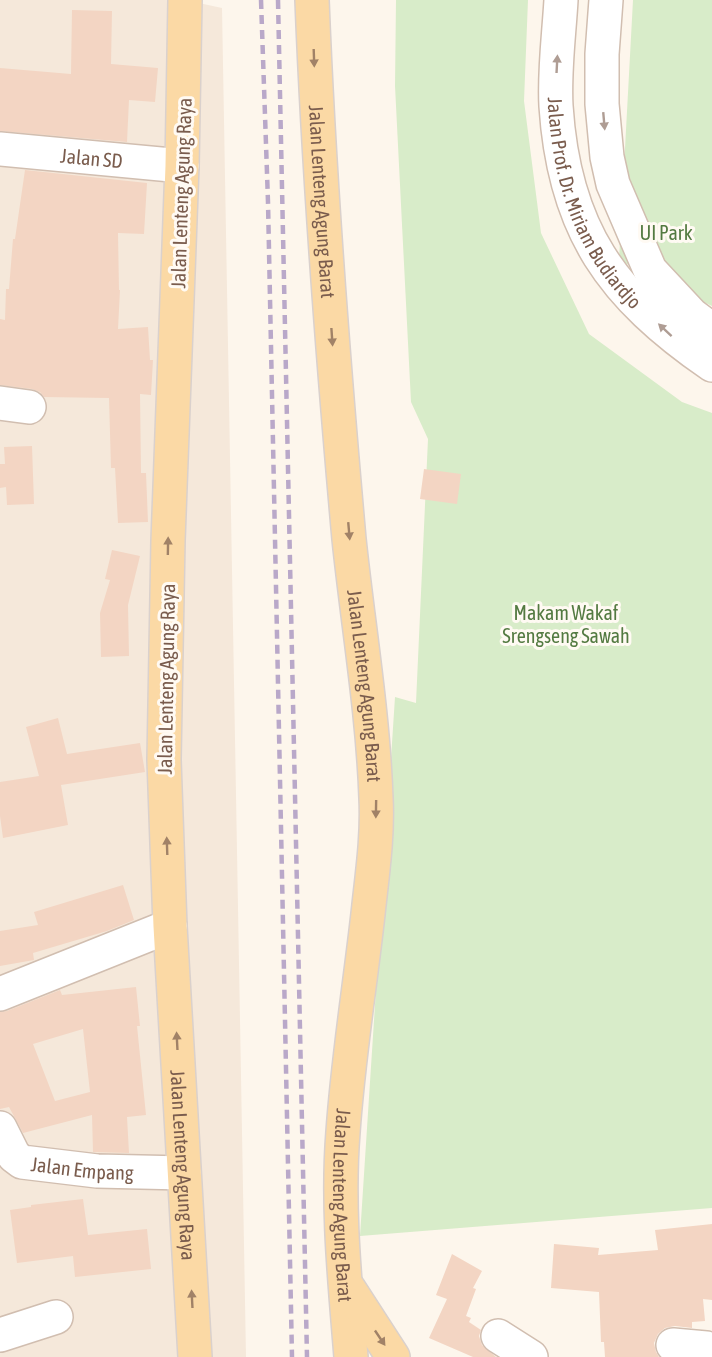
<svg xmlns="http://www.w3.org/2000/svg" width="712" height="1357" font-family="'Asap Condensed',sans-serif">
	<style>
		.residential { fill: #f5e8da }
		.green { fill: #d8ecc9 }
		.building { fill: #f3d5c3; fill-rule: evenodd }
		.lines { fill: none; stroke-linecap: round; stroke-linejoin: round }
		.minor-casing { stroke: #d1beb0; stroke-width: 36 }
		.major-casing { stroke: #dad1cd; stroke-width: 36 }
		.minor { stroke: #fff; stroke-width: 33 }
		.major { stroke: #fbd9a5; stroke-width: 33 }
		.rail { stroke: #b9a8c9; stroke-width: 4.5; stroke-dasharray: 9 6; stroke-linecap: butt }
		.oneway { fill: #a18267 }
		.oneway2 { fill: #af9d94 }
		.labels { text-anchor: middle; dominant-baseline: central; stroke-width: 6; stroke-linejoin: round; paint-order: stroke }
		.street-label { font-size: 20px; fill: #7a5c4d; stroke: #fffaf3 }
		.park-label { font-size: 20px; fill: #537a41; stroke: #fffaf3 }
	</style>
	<rect width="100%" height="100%" fill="#fdf6ec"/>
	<path class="residential" d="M0,0h185l37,8 24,1349h-246z"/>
	<path class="green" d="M396,0h132l-4,101 17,132 48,101 93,68 30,11v795l-352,28 35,-539 21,6 12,-264 -17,-37 -16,-316z
		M633,0h79v306l-93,-46z"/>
	<path class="building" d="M72,10l40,1 -1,53 47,4 -3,34 -26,-2 -2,42 -127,-11v-63l71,6z
		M25,170l122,13 -3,51 -26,-1 1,57h1l-2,39 30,-2 2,33h3l-2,35 -11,-1 1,79h5l2,49 -30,1 -3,-55h-4l-2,-70 -65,-1 -4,-5 -8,-3 -32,-4v-66l5,1 1,-31h3l4,-50h2z
		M32,446l2,58 -27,1 -1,-18 -6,1v-24h5l-1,-17z
		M424,469l37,5 -4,30 -37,-5z
		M112,550l28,6 -12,49 1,51 -28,1 -1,-44 10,-33 -5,-1z
		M58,718l9,36 73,-11 5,29 -84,13 7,40 -65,13 -3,-22v-34l39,-6 -13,-49z
		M123,885l11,35 -27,11 -74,22 1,7 -34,6v-35l38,-6 -4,-13z
		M136,987l4,39h-3l9,89 -19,2 2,36 -36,-1 -1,-37 -69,18 -14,-26 -9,2v-97l7,-1 53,-21 2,5zM83,1029l7,63 -35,9 -22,-57z
		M83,1199l5,36 59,-6 4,40 -76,8 -2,-21 -56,7 -7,-53 21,-3v-2z
		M712,1224v76l-9,-1 2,22 -13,1v6l-17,-2 -10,2 -7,6 -4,9 2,9 3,5h-54l-1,-15h-3l-2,-50 -48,-4 3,-44 45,4 -1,7 60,-5 -3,-20z
		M452,1254l30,17 -9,17 3,1 -10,27 5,2 -2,4 12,8 -2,6 3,9 14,12h-23l-44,-19 18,-39 -11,-4z"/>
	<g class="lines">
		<defs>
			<g id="minor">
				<path id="s1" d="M561,0c-2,35 -7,71 -5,106 8,124 56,190 156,259"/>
				<path d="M606,0l-4,54v50l5,53 6,27 37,86 42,45 20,15"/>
				<path id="s2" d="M0,149l182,17"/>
				<path d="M0,403l29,4"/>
				<path d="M0,994l170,-68"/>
				<path id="s3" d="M0,1128l14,28 8,6 75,9 87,2"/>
				<path d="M0,1335l56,-18"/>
				<path d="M498,1336l33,21"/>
				<path d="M673,1345l33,3 4,4 -1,5"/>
			</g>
			<g id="major">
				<path id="s4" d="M185,0l-3,166 -14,375 -4,219 6,166 25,431"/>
				<path id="s5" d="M312,0c7,180 21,360 37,539 9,86 24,173 27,259 2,39 -4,78 -8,116 -8,72 -20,145 -25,218 -6,75 2,150 8,225"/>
				<path d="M349,1289l44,68"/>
			</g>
		</defs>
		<use href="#minor" class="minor-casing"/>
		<use href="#major" class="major-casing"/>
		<use href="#minor" class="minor"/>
		<use href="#major" class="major"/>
		<path class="rail" d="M261,0l7,202 24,1155
			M278,0l29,1357"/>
	</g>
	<defs><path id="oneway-solid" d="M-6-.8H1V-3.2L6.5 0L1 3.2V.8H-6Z" transform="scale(1.5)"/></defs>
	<g class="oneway">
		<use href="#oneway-solid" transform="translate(314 58) rotate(88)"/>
		<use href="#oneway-solid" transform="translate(332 337) rotate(86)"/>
		<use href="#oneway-solid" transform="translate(349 531) rotate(85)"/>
		<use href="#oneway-solid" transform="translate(168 546) rotate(-89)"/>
		<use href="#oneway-solid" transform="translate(376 809) rotate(91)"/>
		<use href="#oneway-solid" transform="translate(167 846) rotate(-92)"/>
		<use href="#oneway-solid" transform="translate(177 1041) rotate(-93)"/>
		<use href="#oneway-solid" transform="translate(192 1299) rotate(-93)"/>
		<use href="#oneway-solid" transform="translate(380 1338) rotate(56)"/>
	</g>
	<g class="oneway2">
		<use href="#oneway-solid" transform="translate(557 64) rotate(-87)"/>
		<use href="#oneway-solid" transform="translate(604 121) rotate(85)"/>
		<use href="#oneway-solid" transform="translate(665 330) rotate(-137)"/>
	</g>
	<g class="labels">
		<g class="street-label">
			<text stroke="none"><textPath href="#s2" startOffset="92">Jalan SD</textPath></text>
			<text transform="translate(181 193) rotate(-88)">Jalan Lenteng Agung Raya</text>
			<text stroke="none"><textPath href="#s1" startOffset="212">Jalan Prof. Dr. Miriam Budiardjo</textPath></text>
			<text stroke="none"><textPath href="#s5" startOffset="202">Jalan Lenteng Agung Barat</textPath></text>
			<text transform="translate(166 679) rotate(-89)">Jalan Lenteng Agung Raya</text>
			<text stroke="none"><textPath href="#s5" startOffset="688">Jalan Lenteng Agung Barat</textPath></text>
			<text stroke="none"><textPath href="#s4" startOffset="1166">Jalan Lenteng Agung Raya</textPath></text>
			<text stroke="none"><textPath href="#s3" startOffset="102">Jalan Empang</textPath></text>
			<text stroke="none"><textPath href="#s5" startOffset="1210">Jalan Lenteng Agung Barat</textPath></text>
		</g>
		<g class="park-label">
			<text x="666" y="232">UI Park</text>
			<text x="566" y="612">Makam Wakaf<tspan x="566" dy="23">Srengseng Sawah</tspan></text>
		</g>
	</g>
</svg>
